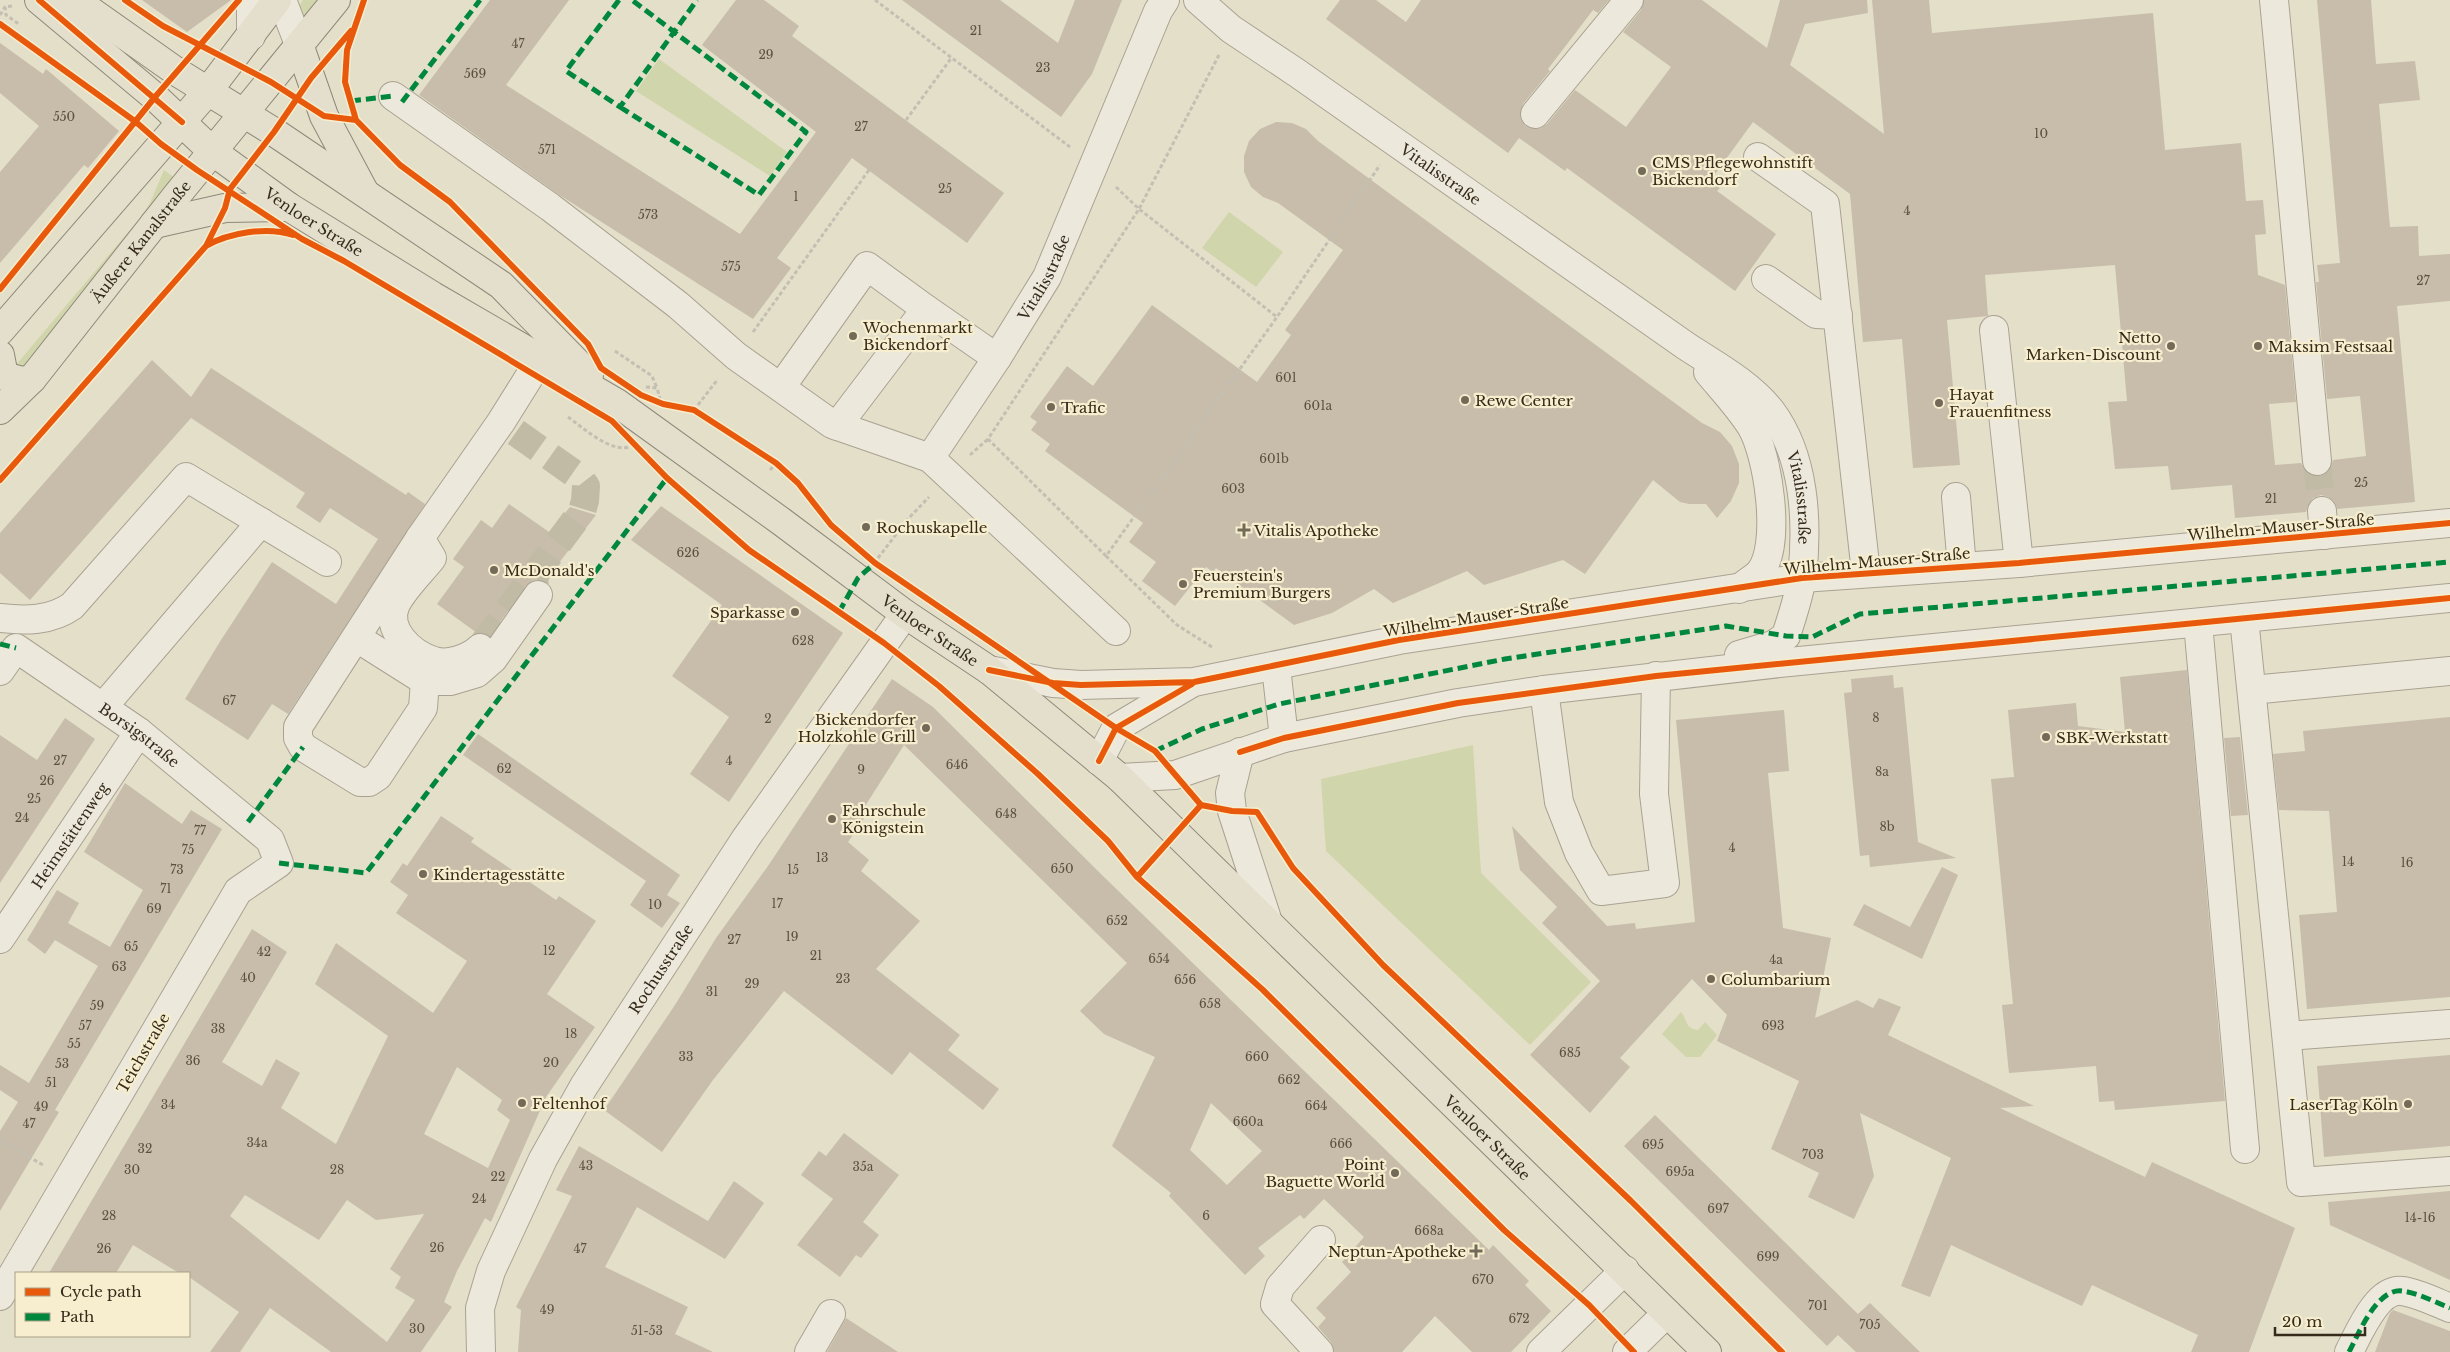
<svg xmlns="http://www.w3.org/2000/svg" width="2450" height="1352" font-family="'Libre Baskerville',serif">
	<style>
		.green { fill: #d1d5ab }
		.building { fill: #c7bdaa; fill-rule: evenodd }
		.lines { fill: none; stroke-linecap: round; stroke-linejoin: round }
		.minor-tunnel { stroke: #c1bba6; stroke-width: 28; stroke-dasharray: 28 14; stroke-linecap: butt }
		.minor-casing { stroke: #a9a293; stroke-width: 30 }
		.major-casing { stroke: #8e887a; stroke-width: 30 }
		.path { stroke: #c4bfb2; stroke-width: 3; stroke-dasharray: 4 2.5; stroke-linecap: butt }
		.minor { stroke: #ece8db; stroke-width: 28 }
		.major { stroke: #e4dfcc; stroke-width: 28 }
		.quiet { stroke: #00873e; stroke-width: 5; stroke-dasharray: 10 5; stroke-linecap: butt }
		.cycleway-casing { stroke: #f6eece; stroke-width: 9 }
		.cycleway { stroke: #e8590c; stroke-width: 6 }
		.poi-dot { fill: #736a58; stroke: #f6eece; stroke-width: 2 }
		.labels { text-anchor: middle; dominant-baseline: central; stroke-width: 4.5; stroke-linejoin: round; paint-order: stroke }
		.number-label { font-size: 12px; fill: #5a503f }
		.poi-label { font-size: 15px; fill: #362b1b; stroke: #f6eece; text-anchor: start }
		.street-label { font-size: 15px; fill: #362b1b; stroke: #f6eece }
	</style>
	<rect width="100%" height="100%" fill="#e4dfc9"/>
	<path class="green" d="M303,0h15l-12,15 -4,1 -5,-7z
		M659,59l128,93 -17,24 -134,-85z
		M164,170l15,11 -156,187 -8,-2 125,-148 10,-15z
		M1229,212l54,40 -27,35 -54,-39z
		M1473,745l8,128 110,109 -61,63 -204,-194 -5,-72z
		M1681,1012c7,8 3,16 17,18l7,-8 12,13 -17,22h-14l-24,-23z"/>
	<path class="building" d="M142,0h89l-44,32z
		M490,0h79l-63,85 234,149 76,-102 -114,-87 34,-45h28l35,26 -7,10 212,157 -37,50 -115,-85 -75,100 14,10 -38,51 -195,-125 -139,-99z
		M902,0h98l58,43 17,-43h47l-30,74 -31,43z
		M1340,0h36l30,22 15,-22h188l-11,13 -5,-3 -45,59 2,2 -27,33 -3,8 1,8 4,6 8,3 8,-1 6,-4 28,-34 51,37 45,-60 -48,-35 18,-22 3,-10h58l65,48 13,-48h87l1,13 -63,11 -15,41 94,69 -12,-134h57l3,33 221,-20 12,137 76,-7 5,58 17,-1 3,34 -11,1 3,40 27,10 11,117 -27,2 6,61 26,-2 4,7 5,5 8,2 8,-4 5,-6 2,-7 33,-4 -6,-60 -33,3 -11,-117h3l-2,-17 23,-2 -23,-263h54l5,64 39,-3 5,39 -41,4 11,123 28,-1 1,30 31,-2v47l-53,5 18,196 -78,7 -2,-7 -7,-5 -7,-2 -8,3 -5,7 -2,7 -71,6 -3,-33 -61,5 -3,-24 -53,3 -7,-67 19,-1 -12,-136 -130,10 3,41 -41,4 13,145 -47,3 -11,-129 -39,3 -13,-148 -97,-72 -43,59 10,7 -3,3 59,43 -41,57 -168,-123 -2,3 -46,-33 -11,15 -71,-52 -111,-82z
		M0,43l43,31 3,-5 73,62 -31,37 -4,-3 -84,98v-91l39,-46 -39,-33z
		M1276,122l16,1 14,6 12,12 384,282 18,9 12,14 7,18v19l-8,18 -14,17 -11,-14h-17l-9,-2 -27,-22 -68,94 -22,-14 -79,25 -17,-14 -74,32 -19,-14 -42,24 -38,12 -78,-57 -3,4 -7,-5 -31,39 -33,-25 14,-19 -27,-20 14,-19 -98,-72 5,-7 -19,-14 6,-8 -7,-5 37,-51 26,20 59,-81 105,77 34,-47 -6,-5 58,-80 -65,-47 -15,-6 -12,-10 -7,-15v-16l5,-15 11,-12z
		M152,360l39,37 20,-29 195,127 2,-3 17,12 -137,210 -16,-10 -24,36 -63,-41 36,-59 51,-78 64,42 42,-65 -48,-31 -10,15 -24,-16 9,-14 -114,-75 -161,182 -30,-27v-40z
		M509,504l40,28 21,-25 26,8 -48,62 1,7 -10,-5 -7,2 -6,5 -36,50 -13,-3 -40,-29 27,-37 -11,-8 28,-39 11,8z
		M661,506l182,127 -114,169 -39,-28 39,-57 -57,-41 50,-71 -91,-65z
		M2187,670l38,431 -110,9 -1,-9 -15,1 -3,-36 -87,7 -7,-68 11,-1 -22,-225 23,-2 -6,-67 68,-7 2,23 47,6 -5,-55z
		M1893,675l1,13 9,-1 15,155 38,16 -86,9 -1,-12 -9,1 -16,-163 8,-1 -1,-13z
		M892,679l41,28 171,170 385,373 4,-5 36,36 -4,4 26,26 -40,41h-39l-37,-36 -33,36h-68l-3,-10 -13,-15 8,-9 -10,-10 35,-36 -9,-10 22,-25 -40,-38 -20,20 -4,-4 -42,33 7,8 -20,19 -76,-79 2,-3 -59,-47 43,-89 -51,-23 -24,-23 47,-48 -223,-218 -44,69 5,3 -17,25 21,18 -8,11 59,50 -44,48 84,66 -12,15 51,39 -16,21 -73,-58 -18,23 -108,-84 -71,89 -51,72 -58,-42 71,-105 41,-67 52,-72zM1211,1103l51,48 -35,34 -37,-35z
		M1784,710l5,61 -21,2 15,155 48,10 -16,80 42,-18 16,8 6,-10 22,9 -13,28 146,71 -34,2 145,69 7,-15 143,66 -46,124h-58l7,-17 -106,-50 -10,21 -131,-61 -21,52 -29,-11 50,-128 -91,-45 14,63 -20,43 -46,-22 11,-24 -48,-24 28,-68 -82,-40 10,-26 -35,-36 -72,79 10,9 -40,46 -60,-58 70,-74 -58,-58 15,-16 -37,-37 -8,-44 95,100 28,-3 1,6 59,-7 -19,-202z
		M2450,717v280l-143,12 -8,-94 38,-3 -8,-101 -50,-1 -6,-56 32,-3 -2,-20z
		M65,718l30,21 -95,144v-148l37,25z
		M478,734l202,141 -13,20 13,8 -18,25 -32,-23 16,-24 -183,-126z
		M2240,737l8,78 -17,1 -7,-78z
		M125,783l57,41 9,-14 31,19 -167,281 4,2 -59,99v-80l18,-29 -18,-12v-25l29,18 69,-117 -43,-26 -10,14 -18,-14 30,-50 22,13 -11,20 42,24 33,-57 -59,-38z
		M441,816l33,22 -3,4 85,58 3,-4 37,25 -49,73 48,33 -49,70 -55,125 -6,-4 -28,53 -13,31 8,5 -31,45h-90l-61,-44 -30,44h-30l29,-40 -50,-35v-4h-10l-46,-28 -17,28h-67l203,-344 35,23 -65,110 40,24 14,-27 24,14 -19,35 55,36 52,-108 -73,-52 21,-41 97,70 34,-52 -71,-48 12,-18 -18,-13 13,-19 4,3zM457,1067l45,33 -5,10 13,10 -22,48 -64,-34zM245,1195l74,45 28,-40 29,20 48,-6 -34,55 11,8 -6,11 20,12 -28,42 -157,-126z
		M1942,867l16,8 -36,84 -69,-34 11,-21 46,23z
		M2450,1055v91l-126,11 -7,-91z
		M1655,1115l203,199 12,-11 50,49h-64l-18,-17 -11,11 -203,-200z
		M844,1133l55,42 -36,47 16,13 -18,23 -5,-3 -16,22 -43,-32 36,-46 -32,-24 18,-24 7,5z
		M579,1146l129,75 26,-40 30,22 -39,56 -88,-52 -32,60 83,40 -13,27 38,18h-195l3,-42 -5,-3 56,-111 -16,-6z
		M2450,1191v89l-120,-55 -2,-23z
		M2393,1310l57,21v21h-75l15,-39z
		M846,1318l52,34h-71z"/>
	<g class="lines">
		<path class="minor-tunnel" d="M2317,461l5,50
			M483,644l99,-133 3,-10 1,-15 -7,-9 -78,-55"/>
		<defs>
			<g id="minor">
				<path d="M282,0l18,47"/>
				<path id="s1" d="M1198,0l33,29 66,44 389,273c29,19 63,37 85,65 34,45 37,111 31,166 -3,20 -10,39 -16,59l-13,9 -34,10"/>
				<path d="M2274,0l43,461"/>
				<path d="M251,36v-36"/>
				<path d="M393,96l157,111 128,98 58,51 96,68 98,34 186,173"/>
				<path d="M1535,114l94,-114"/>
				<path d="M1758,157l67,47 41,369"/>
				<path d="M1766,279l50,35 22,1"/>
				<path d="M1994,330l25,233"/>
				<path d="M1708,372c14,17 31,35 43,54 17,28 31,119 9,146 -5,6 -15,11 -21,17"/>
				<path d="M781,387l86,-121 59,43"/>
				<path d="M837,426l89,-117 71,49"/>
				<path id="s2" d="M930,458l67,-100 50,-81 111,-266 7,-11"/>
				<path d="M1956,497l6,70"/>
				<path d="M2322,511l2,24"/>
				<path d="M420,538l12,20c-11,14 -28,30 -36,46 -12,25 15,50 38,57 14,5 35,-3 46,-13"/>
				<path d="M0,618c25,3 51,3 72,-12l114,-129 141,85"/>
				<path d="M2244,618l57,564 149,-11"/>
				<path d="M2198,623l47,526"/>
				<path d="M357,638l68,43h25l27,-8 16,-14 45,-64"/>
				<path d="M1276,667l8,71"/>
				<path d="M989,670l64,13 28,2 113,-3 205,-42 403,-62 217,-15 431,-40"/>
				<path id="s3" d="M0,671l16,-23 123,84 131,108 9,23 -41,28 -238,405"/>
				<path d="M425,681l-2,27 -45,68 -9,6h-9l-57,-35 -5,-9v-11l122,-189 81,-116 40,-64"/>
				<path d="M1544,690l15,112 20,51 22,38 64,-8 -11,-89 2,-118"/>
				<path d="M2252,690l198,-19"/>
				<path d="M103,707l158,-185"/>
				<path d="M1240,752l-10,41 2,18 36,111"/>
				<path d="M1099,761l17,-33 74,-44"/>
				<path d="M1120,778l55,-3 109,-37 174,-35 86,-13 245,-28 661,-64"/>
				<path id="s4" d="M0,939l139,-207"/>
				<path d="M2287,1036l163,-12"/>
				<path id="s5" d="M481,1352l-1,-44 11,-37 52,-112 41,-73 162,-248 159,-224"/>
				<path d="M809,1352l22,-38"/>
				<path d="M1319,1352l-44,-48 5,-17 41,-47"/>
				<path d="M1541,1352l84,-82"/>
				<path d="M1627,1352l40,-39"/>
				<path d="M2349,1352c10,-19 28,-64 53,-61 16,2 33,11 48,17"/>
			</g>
			<g id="major">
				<path id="s6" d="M39,0l116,97 57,54 77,56 144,89 184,107 165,119 123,92 84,56 131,108 587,574"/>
				<path d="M75,0l102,72 97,60 227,153 88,90"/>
				<path d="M300,47l24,69 40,75"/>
				<path d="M154,224l71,-16 64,-1"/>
				<path d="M0,331l208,-240 69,-91"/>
				<path d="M0,355l4,21 18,5 10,-2"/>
				<path id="s7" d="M0,410l32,-31 145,-184 159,-195"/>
			</g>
		</defs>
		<use href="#minor" class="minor-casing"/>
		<use href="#major" class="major-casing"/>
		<path class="path" d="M875,0l195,147
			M12,6l-7,1 1,8 13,9
			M0,15l5,-8
			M906,120l46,-63
			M1116,187l23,22 138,108
			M753,332l116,-162
			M615,351l37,25 5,12
			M646,387l11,1 3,10
			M694,410l24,-31
			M568,417c14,10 43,36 61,30
			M970,455l18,-16
			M770,470l6,-7
			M749,550l4,-5
			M1106,556l-118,-117 151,-230 80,-154
			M878,558l29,-38 22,-23
			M1212,647l-35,-22 -71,-69 171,-239 103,-152
			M0,1140l43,25"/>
		<use href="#minor" class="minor"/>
		<use href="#major" class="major"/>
		<path class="quiet" d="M619,0l-53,71 54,36 77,-107
			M351,101l42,-5
			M402,102l78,-102
			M620,107l139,88 47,-63 -174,-132
			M839,612l19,-34 17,-15
			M0,644l16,4
			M1155,751l47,-22 77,-25 226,-45 221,-33 60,10 26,1 48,-23 590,-52
			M248,822l55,-75
			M279,863l87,10 301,-395
			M2349,1352c10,-19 28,-64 53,-61 16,2 33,11 48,17"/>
		<defs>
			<path id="cycleway" d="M39,0l143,122
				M125,0l38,26 108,56 53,34 32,4
				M364,0l-17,50 -2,32 11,38 44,45 50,37 138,142 13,24 40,27 22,9 31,6 82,53 22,20 33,42 44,38 241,165 39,23 46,54 31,6 25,1 36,56 90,97 248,236 151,151
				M0,24l136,98 25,22 36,26 105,69 42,22 268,160 55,57 82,72 135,93 55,43 99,88 70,67 29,36 126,113 241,240 85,75 45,47
				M206,246c22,-13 61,-20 87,-11
				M0,289l155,-192 84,-97
				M0,480l206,-234 19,-38 5,-19 44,-57 37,-54 40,-47
				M989,670l64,13 28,2 113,-3 205,-42 403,-62 217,-15 431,-40
				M1240,752l44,-14 174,-35 198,-27 794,-78
				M1099,761l17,-33 76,-44
				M1137,877l64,-72"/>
		</defs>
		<use href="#cycleway" class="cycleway-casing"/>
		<use href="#cycleway" class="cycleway"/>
	</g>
	<g class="poi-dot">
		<circle cx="1642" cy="171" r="5"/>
		<circle cx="853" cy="336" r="5"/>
		<circle cx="2171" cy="346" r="5"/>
		<circle cx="2258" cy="346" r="5"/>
		<circle cx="1465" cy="400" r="5"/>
		<circle cx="1939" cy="403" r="5"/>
		<circle cx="1051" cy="407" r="5"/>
		<circle cx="866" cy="527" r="5"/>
		<path d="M1241.5 522.5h5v5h5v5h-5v5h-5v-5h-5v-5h5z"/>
		<circle cx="494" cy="570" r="5"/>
		<circle cx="1183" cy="584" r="5"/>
		<circle cx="795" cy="612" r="5"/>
		<circle cx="926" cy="728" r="5"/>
		<circle cx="2046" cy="737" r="5"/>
		<circle cx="832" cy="819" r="5"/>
		<circle cx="423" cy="874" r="5"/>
		<circle cx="1711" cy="979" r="5"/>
		<circle cx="522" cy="1103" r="5"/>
		<circle cx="2408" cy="1104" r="5"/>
		<circle cx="1395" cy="1173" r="5"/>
		<path d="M1473.5 1243.5h5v5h5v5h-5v5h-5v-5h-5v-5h5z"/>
	</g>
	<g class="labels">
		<g class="number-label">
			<text x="976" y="30">21</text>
			<text x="518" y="43">47</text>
			<text x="766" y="54">29</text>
			<text x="1043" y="67">23</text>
			<text x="475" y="73">569</text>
			<text x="64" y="116">550</text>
			<text x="861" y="126">27</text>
			<text x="2041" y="133">10</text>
			<text x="547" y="149">571</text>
			<text x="945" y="188">25</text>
			<text x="796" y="196">1</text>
			<text x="1907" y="210">4</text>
			<text x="648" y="214">573</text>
			<text x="731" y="266">575</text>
			<text x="2423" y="280">27</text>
			<text x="1286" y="377">601</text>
			<text x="1318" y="405">601a</text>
			<text x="1274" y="458">601b</text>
			<text x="2361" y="482">25</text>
			<text x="1233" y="488">603</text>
			<text x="2271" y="498">21</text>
			<text x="688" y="552">626</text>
			<text x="803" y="640">628</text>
			<text x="229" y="700">67</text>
			<text x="1876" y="717">8</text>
			<text x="768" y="718">2</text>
			<text x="60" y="760">27</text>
			<text x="729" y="760">4</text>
			<text x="957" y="764">646</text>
			<text x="504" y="768">62</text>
			<text x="861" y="769">9</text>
			<text x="1882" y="771">8a</text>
			<text x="47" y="780">26</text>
			<text x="34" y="798">25</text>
			<text x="1006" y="813">648</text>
			<text x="22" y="817">24</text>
			<text x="1887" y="826">8b</text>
			<text x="200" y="830">77</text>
			<text x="1732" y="847">4</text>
			<text x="188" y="849">75</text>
			<text x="822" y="857">13</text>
			<text x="2348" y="861">14</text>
			<text x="2407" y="862">16</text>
			<text x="1062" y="868">650</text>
			<text x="177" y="869">73</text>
			<text x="793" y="869">15</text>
			<text x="166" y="888">71</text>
			<text x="777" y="903">17</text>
			<text x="655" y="904">10</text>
			<text x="154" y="908">69</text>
			<text x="1117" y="920">652</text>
			<text x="792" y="936">19</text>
			<text x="734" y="939">27</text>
			<text x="131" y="946">65</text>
			<text x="549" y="950">12</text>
			<text x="264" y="951">42</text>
			<text x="816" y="955">21</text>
			<text x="1159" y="958">654</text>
			<text x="1776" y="959">4a</text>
			<text x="119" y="966">63</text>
			<text x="248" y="977">40</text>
			<text x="843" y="978">23</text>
			<text x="1185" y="979">656</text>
			<text x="752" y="983">29</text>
			<text x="712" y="991">31</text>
			<text x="1210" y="1003">658</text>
			<text x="97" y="1005">59</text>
			<text x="85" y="1025">57</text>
			<text x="1773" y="1025">693</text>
			<text x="218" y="1028">38</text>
			<text x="571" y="1033">18</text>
			<text x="74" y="1043">55</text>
			<text x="1570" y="1052">685</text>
			<text x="686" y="1056">33</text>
			<text x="1257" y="1056">660</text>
			<text x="193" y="1060">36</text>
			<text x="551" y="1062">20</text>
			<text x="62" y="1063">53</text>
			<text x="1289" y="1079">662</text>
			<text x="51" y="1082">51</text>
			<text x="168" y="1104">34</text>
			<text x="1316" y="1105">664</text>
			<text x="41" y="1106">49</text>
			<text x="1248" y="1121">660a</text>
			<text x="29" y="1123">47</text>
			<text x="257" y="1142">34a</text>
			<text x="1341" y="1143">666</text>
			<text x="1653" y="1144">695</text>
			<text x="145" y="1148">32</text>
			<text x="1813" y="1154">703</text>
			<text x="586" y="1165">43</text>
			<text x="863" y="1166">35a</text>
			<text x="132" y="1169">30</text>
			<text x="337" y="1169">28</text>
			<text x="1680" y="1171">695a</text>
			<text x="498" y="1176">22</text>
			<text x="479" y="1198">24</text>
			<text x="1718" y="1208">697</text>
			<text x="109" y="1215">28</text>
			<text x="1206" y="1215">6</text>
			<text x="2420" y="1217">14-16</text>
			<text x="1429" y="1230">668a</text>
			<text x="437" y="1247">26</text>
			<text x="104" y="1248">26</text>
			<text x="580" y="1248">47</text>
			<text x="1768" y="1256">699</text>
			<text x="1483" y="1279">670</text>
			<text x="1818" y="1305">701</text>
			<text x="547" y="1309">49</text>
			<text x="1519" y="1318">672</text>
			<text x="1870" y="1324">705</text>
			<text x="417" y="1328">30</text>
			<text x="647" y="1330">51-53</text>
		</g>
		<g class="poi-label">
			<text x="1652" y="162">CMS Pflegewohnstift<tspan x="1652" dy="17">Bickendorf</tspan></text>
			<text x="863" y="327">Wochenmarkt<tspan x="863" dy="17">Bickendorf</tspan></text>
			<text x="2161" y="337" text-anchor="end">Netto<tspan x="2161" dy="17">Marken-Discount</tspan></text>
			<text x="2268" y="346">Maksim Festsaal</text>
			<text x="1949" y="394">Hayat<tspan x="1949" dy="17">Frauenfitness</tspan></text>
			<text x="1475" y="400">Rewe Center</text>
			<text x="1061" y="407">Trafic</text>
			<text x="876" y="527">Rochuskapelle</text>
			<text x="1254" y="530">Vitalis Apotheke</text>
			<text x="504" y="570">McDonald's</text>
			<text x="1193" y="575">Feuerstein's<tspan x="1193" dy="17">Premium Burgers</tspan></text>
			<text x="785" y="612" text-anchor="end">Sparkasse</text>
			<text x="916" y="719" text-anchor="end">Bickendorfer<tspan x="916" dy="17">Holzkohle Grill</tspan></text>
			<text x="2056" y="737">SBK-Werkstatt</text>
			<text x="842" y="810">Fahrschule<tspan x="842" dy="17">Königstein</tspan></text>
			<text x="433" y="874">Kindertagesstätte</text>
			<text x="1721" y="979">Columbarium</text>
			<text x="532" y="1103">Feltenhof</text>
			<text x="2398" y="1104" text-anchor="end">LaserTag Köln</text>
			<text x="1385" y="1164" text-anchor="end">Point<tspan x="1385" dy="17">Baguette World</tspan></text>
			<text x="1466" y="1251" text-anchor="end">Neptun-Apotheke</text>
		</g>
		<g class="street-label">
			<text stroke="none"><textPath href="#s1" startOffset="299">Vitalisstraße</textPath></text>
			<text stroke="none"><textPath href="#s6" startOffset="354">Venloer Straße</textPath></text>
			<text stroke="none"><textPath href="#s7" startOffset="220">Äußere Kanalstraße</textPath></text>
			<text stroke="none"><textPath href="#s2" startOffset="214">Vitalisstraße</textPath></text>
			<text stroke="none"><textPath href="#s1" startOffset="799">Vitalisstraße</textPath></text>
			<text transform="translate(2281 527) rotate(-5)">Wilhelm-Mauser-Straße</text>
			<text transform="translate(1877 561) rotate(-5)">Wilhelm-Mauser-Straße</text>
			<text transform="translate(1476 617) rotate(-9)">Wilhelm-Mauser-Straße</text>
			<text stroke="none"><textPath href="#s6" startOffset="1094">Venloer Straße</textPath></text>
			<text stroke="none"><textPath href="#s3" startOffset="179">Borsigstraße</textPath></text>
			<text stroke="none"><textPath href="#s4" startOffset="125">Heimstättenweg</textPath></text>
			<text stroke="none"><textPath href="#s5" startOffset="430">Rochusstraße</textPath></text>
			<text transform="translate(143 1053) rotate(-60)">Teichstraße</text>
			<text stroke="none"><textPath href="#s6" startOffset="1849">Venloer Straße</textPath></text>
		</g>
	</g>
	<rect x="15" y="1272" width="175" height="65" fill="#f6eece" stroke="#a9a086"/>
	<rect x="25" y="1288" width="25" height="8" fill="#e8590c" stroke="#a9a086"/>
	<text x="60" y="1297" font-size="15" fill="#362b1b">Cycle path</text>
	<rect x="25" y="1313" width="25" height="8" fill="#00873e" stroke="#a9a086"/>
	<text x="60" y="1322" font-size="15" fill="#362b1b">Path</text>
	<path d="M2275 1327v8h90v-8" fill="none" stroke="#362b1b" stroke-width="2.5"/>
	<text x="2282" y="1327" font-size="15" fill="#362b1b" stroke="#f6eece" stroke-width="4" paint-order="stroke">20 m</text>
</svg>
